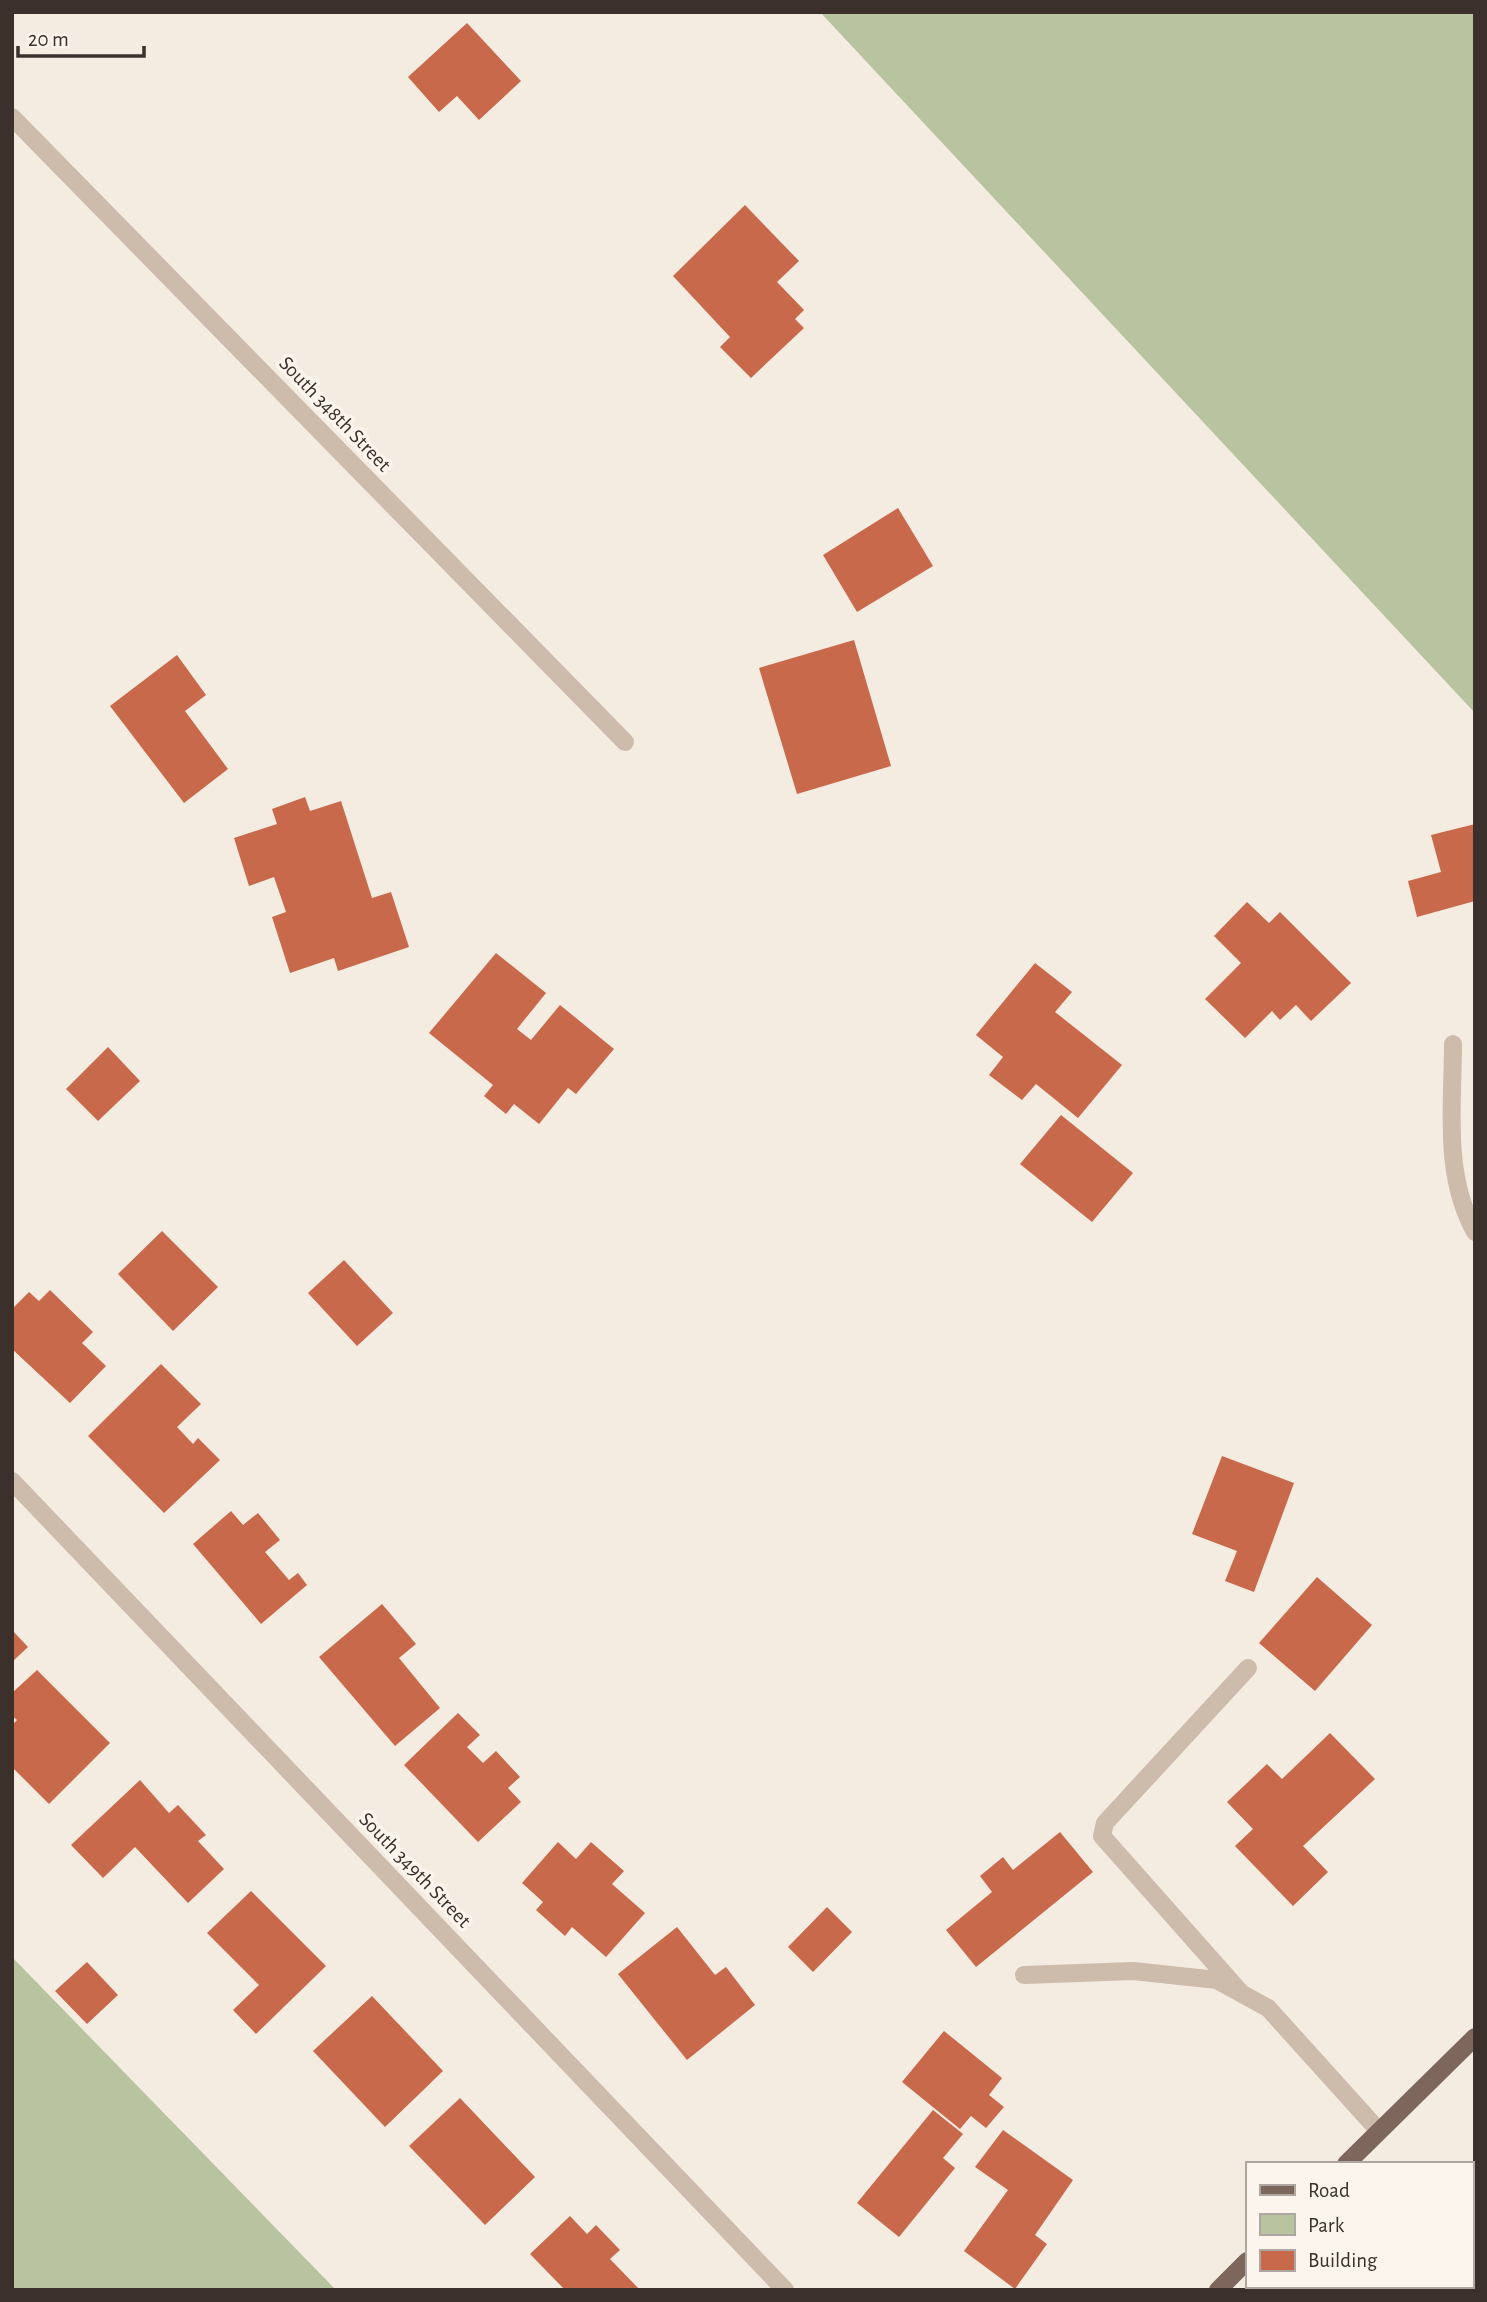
<svg xmlns="http://www.w3.org/2000/svg" width="1487" height="2302" font-family="'Alegreya Sans',sans-serif">
	<style>
		.green { fill: #b8c4a0 }
		.building { fill: #c8694b }
		.lines { fill: none; stroke-linecap: round; stroke-linejoin: round }
		.minor { stroke: #cdbbac; stroke-width: 18 }
		.major { stroke: #7d675c; stroke-width: 18 }
		.labels { text-anchor: middle; dominant-baseline: central; stroke-width: 7; stroke-linejoin: round; paint-order: stroke }
		.street-label { font-size: 21px; fill: #3b302b; stroke: #fbf5ee }
	</style>
	<rect width="100%" height="100%" fill="#f4ebe1"/>
	<path class="green" d="M820,12h655v701z
		M12,1957l324,333h-324z"/>
	<path class="building" d="M467,23l54,58 -42,39 -22,-24 -18,16 -31,-35z
		M745,205l54,56 -22,21 27,28 -9,9 9,9 -53,50 -31,-31 10,-10 -57,-61z
		M898,508l35,58 -76,46 -34,-57z
		M854,640l37,126 -94,28 -38,-126z
		M177,655l29,40 -21,16 43,58 -44,34 -74,-97z
		M305,797l5,14 31,-10 31,97 19,-6 18,55 -71,24 -4,-13 -44,15 -18,-56 14,-5 -12,-35 -25,9 -15,-48 43,-14 -5,-15z
		M1475,824v77l-58,16 -9,-36 33,-9 -10,-37z
		M1247,902l22,21 11,-11 71,71 -40,38 -15,-16 -16,15 -8,-9 -27,27 -40,-39 36,-36 -27,-27z
		M496,953l50,40 -29,36 14,11 29,-35 54,44 -38,45 -8,-6 -29,36 -25,-20 -8,10 -22,-18 9,-11 -64,-52z
		M1035,963l37,29 -17,20 67,53 -44,53 -42,-34 -14,16 -33,-25 14,-18 -27,-22z
		M108,1047l32,34 -42,40 -32,-32z
		M1061,1115l72,58 -41,49 -72,-58z
		M162,1231l56,56 -45,44 -55,-57z
		M344,1260l49,53 -36,33 -49,-53z
		M50,1290l43,42 -11,11 24,23 -36,37 -58,-54v-40l17,-17 10,9z
		M161,1364l40,40 -24,23 16,17 5,-6 22,22 -56,53 -76,-77z
		M1222,1456l72,27 -40,109 -29,-11 12,-30 -45,-17z
		M231,1511l12,14 15,-12 22,27 -15,12 24,28 9,-7 9,12 -46,39 -68,-80z
		M1317,1577l55,48 -57,66 -56,-48z
		M382,1604l34,40 -17,14 41,50 -45,38 -76,-89z
		M12,1630l16,17 -16,15z
		M37,1670l73,73 -61,61 -37,-37v-42l5,-5 -5,-4v-23z
		M458,1713l22,22 -13,12 16,16 13,-12 24,26 -12,11 13,14 -43,40 -74,-77z
		M1330,1733l45,46 -72,67 25,26 -35,34 -58,-60 18,-17 -26,-27 40,-38 15,15z
		M140,1780l29,33 9,-8 28,30 -8,6 26,28 -36,34 -53,-56 -32,31 -32,-33z
		M1060,1832l33,40 -117,95 -30,-37 46,-38 -12,-16 23,-19 10,13z
		M558,1842l18,17 15,-17 33,29 -12,13 33,29 -39,44 -34,-30 -7,9 -29,-26 7,-8 -21,-19z
		M251,1891l75,75 -70,68 -23,-24 26,-25 -52,-52z
		M827,1907l25,25 -39,40 -25,-25z
		M677,1927l38,48 11,-8 29,38 -68,55 -69,-86z
		M87,1962l31,33 -31,29 -32,-33z
		M372,1996l71,75 -58,56 -72,-76z
		M944,2031l58,47 -13,17 15,12 -18,21 -15,-12 -11,13 -58,-47z
		M460,2098l75,79 -50,48 -76,-79z
		M933,2110l30,24 -20,24 12,10 -56,69 -42,-34z
		M1003,2130l70,50 -38,55 12,9 -32,45 -51,-38 44,-61 -33,-23z
		M1471,2171l4,4v82l-4,-4z
		M570,2216l17,18 9,-9 24,25 -10,9 30,31h-75l-35,-36z
		M1401,2286h61l3,4h-68z"/>
	<g class="lines">
		<path class="minor" d="M12,117l613,625
			M1453,1044c0,63 -10,130 22,188
			M12,1481l773,809
			M1024,1975l109,-4 84,9 51,28 111,123
			M1242,1994l-140,-158 3,-13 143,-155"/>
		<path class="major" d="M1346,2164l129,-127
			M1218,2290l29,-29"/>
	</g>
	<g class="labels">
		<g class="street-label">
			<text transform="translate(335 414) rotate(46)">South 348th Street</text>
			<text transform="translate(415 1870) rotate(46)">South 349th Street</text>
		</g>
	</g>
	<rect width="1487" height="2302" fill="none" stroke="#3b302b" stroke-width="28"/>
	<rect x="1246" y="2162" width="228" height="126" fill="#fbf5ee" stroke="#aea6a0" stroke-width="2"/>
	<rect x="1260" y="2185" width="35" height="10" fill="#7d675c" stroke="#aea6a0" stroke-width="2"/>
	<text x="1308" y="2197" font-size="21" fill="#3b302b">Road</text>
	<rect x="1260" y="2214" width="35" height="21" fill="#b8c4a0" stroke="#aea6a0" stroke-width="2"/>
	<text x="1308" y="2232" font-size="21" fill="#3b302b">Park</text>
	<rect x="1260" y="2250" width="35" height="21" fill="#c8694b" stroke="#aea6a0" stroke-width="2"/>
	<text x="1308" y="2267" font-size="21" fill="#3b302b">Building</text>
	<path d="M18 46v10h126v-10" fill="none" stroke="#3b302b" stroke-width="3.5"/>
	<text x="28" y="46" font-size="21" fill="#3b302b" stroke="#fbf5ee" stroke-width="5" paint-order="stroke">20 m</text>
</svg>
